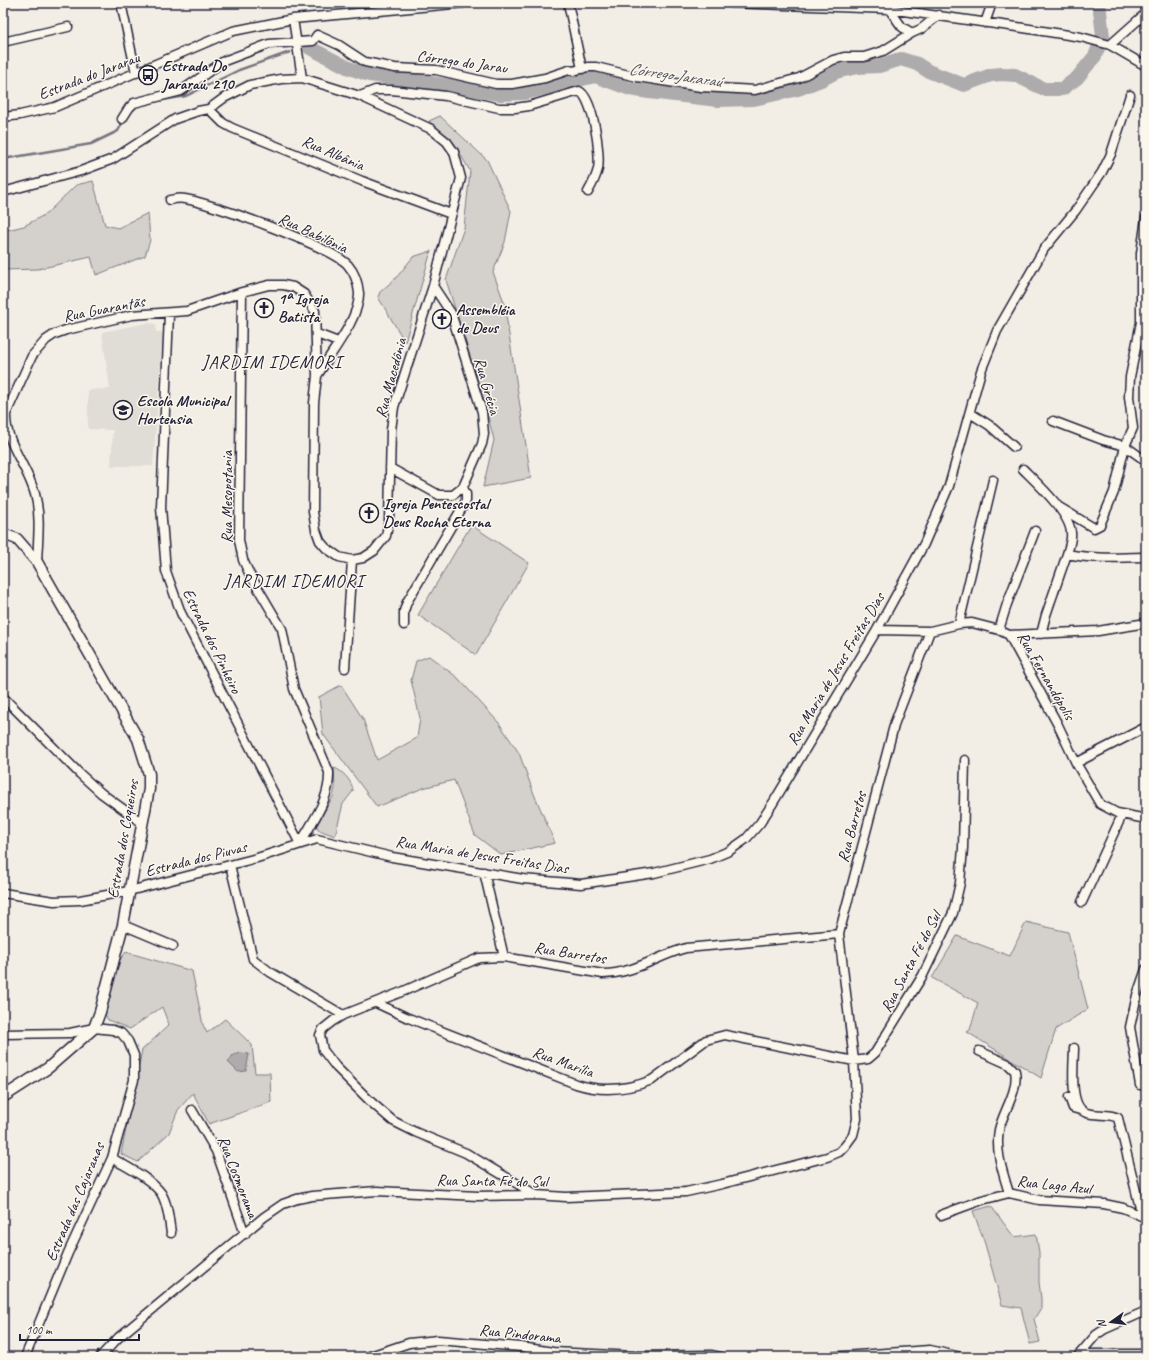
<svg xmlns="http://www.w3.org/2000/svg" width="1149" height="1360" font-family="Caveat,sans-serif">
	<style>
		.built { fill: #e0dcd6 }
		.green { fill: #d4d1cc; stroke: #7b7a84 }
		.water { fill: #aeabad; stroke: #76747f }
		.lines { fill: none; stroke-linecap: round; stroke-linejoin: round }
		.stream { stroke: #76747f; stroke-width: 2.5 }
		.river { stroke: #aeabad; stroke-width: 14 }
		.minor-casing { stroke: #22223b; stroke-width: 11 }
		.tertiary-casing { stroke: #22223b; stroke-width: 13 }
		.minor { stroke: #fbf7ec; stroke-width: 8 }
		.tertiary { stroke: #fbf7ec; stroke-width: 10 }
		.labels { text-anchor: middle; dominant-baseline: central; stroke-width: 3; stroke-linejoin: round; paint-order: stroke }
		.street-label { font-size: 16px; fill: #22223b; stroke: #fbf7ec }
		.poi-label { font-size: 16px; font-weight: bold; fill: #22223b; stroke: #fbf7ec; text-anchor: start }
		.water-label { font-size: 17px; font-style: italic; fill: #535263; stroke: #fbf7ec }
		.quarter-label { font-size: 18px; letter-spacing: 1px; fill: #22223b; stroke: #fbf7ec }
	</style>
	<rect width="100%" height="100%" fill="#f2eee5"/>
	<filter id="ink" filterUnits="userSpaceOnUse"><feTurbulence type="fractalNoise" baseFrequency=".025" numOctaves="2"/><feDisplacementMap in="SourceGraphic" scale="8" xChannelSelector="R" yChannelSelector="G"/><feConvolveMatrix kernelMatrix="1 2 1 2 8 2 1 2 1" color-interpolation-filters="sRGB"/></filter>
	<g filter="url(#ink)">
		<path class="built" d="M148,323l8,1v8h7l-10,134h-42l2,-36 -25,-1v-39l22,-1 -8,-57z"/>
		<path class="green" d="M440,116l47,44 24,51 -6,31 -12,30 11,30 27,176 -48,9 11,-47 -12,-46 -36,-114 18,-52 6,-57 -16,-28 -25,-22z
			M93,181l12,44 13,3 30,-15 2,27 -5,16 -49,19 -5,-18 -53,12 -35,1v-39l21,-5 22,-12 30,-29z
			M431,251l-26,91 -27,-45 2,-5 16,-14 17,-21z
			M471,525l58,38 -53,92 -58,-40z
			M429,656l29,22 41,45 20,30 15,41 21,49 -54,12 -26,-20 -21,-55 -31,8 -46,19 -54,-73 -4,-37 22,-12 22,34 14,41 40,-22 3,-20 -9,-38 5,-19z
			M334,768c8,2 19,14 19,23l-10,13 -8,32 -16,-6 -3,-5 17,-28 2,-10z
			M1026,922l42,10 20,77 -32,20 -15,49 -74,-46 3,-2 8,-27 -46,-25 25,-42 53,20z
			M126,952l66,19 11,54 4,8 18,-14 27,26 3,28h15l1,29 -62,22 -16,-31 -15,17 -9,23 -31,29 -17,-8 21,-104 27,-25 -7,-18 -32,22 -22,-9 -4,-8 11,-46z
			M991,1206l23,31 22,-3 3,18v30l2,16v10l-7,11 6,23 -10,2 -9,-36 -19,-3 -17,-61 -12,-33z"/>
		<path class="water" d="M241,1053l8,1 -3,17 -8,1 -10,-10 5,-7z"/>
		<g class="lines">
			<path class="stream" d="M157,101l29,-5 53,-26 51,-18
				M3,159l88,-15 27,-13 6,-11"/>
			<path class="river" d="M310,48l39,20 20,7 43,5 88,14 25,-1 70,-17 35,13 19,3 69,8 36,-1 44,-10 23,-9 15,-8 21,-5 22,-1 22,-7 16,5 11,7 36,14 27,-10 11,-1 13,1 29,14h18l15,-11 18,-22 8,-20 -4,-33"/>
			<defs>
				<path id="minor" d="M121,3l15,70
					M568,3l14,66
					M731,3l158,6 128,18 64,10 29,8 36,21
					M889,9l13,18 10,6 9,-4 18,-14
					M293,19l9,59
					M985,23l7,-20
					M3,42l65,-15
					M1110,45l36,-32
					M360,96l15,-6h17l54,6 53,12h16l14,-2 50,-15c14,6 22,63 19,78 -2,8 -6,16 -10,23
					M209,109l14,14 9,5 130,53 89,33
					M3,117l17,-2 35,-8 178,-76 60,-12 171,-16
					M122,119l7,-11 5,-5 47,-12 43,-30 45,-17 44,-3 4,-6 22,10 26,17 30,6 41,2 60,14h16l33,-6 24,-8 4,1 15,-4h8l41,10 64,10 54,3 44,-12 34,-18 11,-3h20l19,-6 29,-18
					M3,192l78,-21 32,-12 62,-40 23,-8 11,-2 15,-11 26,-13 31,-6 21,-1 58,18 71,33 16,13 7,10 7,26 -28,108 -39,121 -3,23 -2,90 -3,16 -12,15 -11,7 -11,2 -13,-3 -13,-9 -6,-7 -4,-11 -3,-18 1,-109 3,-27 -2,-65 -11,-17 -11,-7 -10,-2h-14l-27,7 -55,19 -55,4 -66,15 -11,4 -9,6 -14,16 -26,58c-1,30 21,51 29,80 6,22 3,45 2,68
					M170,200c4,-1 10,-2 15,-1 26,4 147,48 163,66 6,7 10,18 11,28 1,25 -29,61 -42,83
					M242,292l-3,248 4,20 6,13 33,56 12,60 35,83c1,28 -16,48 -29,72
					M169,314l-8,193 5,64 15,42 119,231
					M317,334l21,8
					M970,413l19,12 25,22
					M1053,421l50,19 22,6 21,15
					M390,468l49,27h14l10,-8 19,-43 2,-10 -2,-22 -31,-99 -18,-27
					M1023,469c14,14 47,44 48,64 1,6 -2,14 -4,21 25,5 51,4 77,3
					M1059,507l35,21 6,-3 14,-33 11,-46 8,-18 -4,-31 1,-20 11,-55v-69l5,-35
					M959,624l34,-144
					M404,625v-14l3,-9 59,-101v-7l-3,-7
					M877,630l53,1 29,-7 13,-1 27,7 10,5 49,90 18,38 24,41 17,9 29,6
					M999,630l8,-26 28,-73
					M1041,634l5,-19 21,-61
					M1009,635l89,-4 48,-8
					M345,668l7,-108
					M3,697l77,77 21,19 40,29
					M1076,763l70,-36
					M230,865l23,94 17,13 73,43
					M484,872l20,85
					M3,893l51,8 26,-1 49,-9 128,-33 60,-19 75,18 131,22 58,5 73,-11 56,-14 19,-8 17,-12 14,-16 13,-20 104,-173 47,-86 25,-58 32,-115 16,-40 47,-82 32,-39 26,-38 9,-18 19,-59
					M1082,902l40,-87
					M123,925l50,21
					M376,1003l30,14 170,67c25,8 51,6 76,-4l54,-40 19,-5 129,26 14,-2 7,-6 48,-78 30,-62 7,-30 3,-35 2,-88
					M3,1034l67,-1 24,-5 19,2 8,3 7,8 6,14v25l-22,78 -44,95 -43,104
					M1074,1048c0,15 -6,60 13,65 10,3 23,0 31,5l24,98
					M979,1051l29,13 7,7c4,20 -12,40 -16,59 -4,21 4,43 10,63
					M1140,1085l-10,-58 7,-32 9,-26
					M1069,1097l4,11 7,2
					M192,1110l24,41 29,83
					M112,1158c16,10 38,20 49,35 7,11 8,27 10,40
					M536,1195l-70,-42 -51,-21 -22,-11 -22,-19 -35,-35 -13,-17 -3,-15 3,-6 10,-8 10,-6 61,-24 75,-33 25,-1 99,17c30,0 54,-18 83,-26l153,-14
					M941,1215l41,-15 27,-7 30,7 65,4 19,4 23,10
					M1080,1354h66
					M100,1357l19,-20 145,-120 19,-13 14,-5 15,-3 65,-5 101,5 58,-1 30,2 120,-5 36,-8 105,-27 12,-5 6,-6 8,-11 4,-16 -3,-58 -15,-127 56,-212 35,-91
					M367,1357l42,-14 29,-3 83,7 32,5 82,4 77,-1 9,2
					M828,1357l102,-7 31,7
					M1077,1357l19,-22 9,-6 41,-18"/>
				<path id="tertiary" d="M3,534l14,5 20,23 101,177 11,35v15l-26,136 -23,87 -6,16 -46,40 -45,29"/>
			</defs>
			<use href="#minor" class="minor-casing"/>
			<use href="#tertiary" class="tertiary-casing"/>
			<use href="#minor" class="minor"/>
			<use href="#tertiary" class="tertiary"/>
		</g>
	</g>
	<defs>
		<symbol id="bus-ring" viewBox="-11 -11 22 22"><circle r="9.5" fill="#fbf7ec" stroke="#22223b" stroke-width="1.5"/><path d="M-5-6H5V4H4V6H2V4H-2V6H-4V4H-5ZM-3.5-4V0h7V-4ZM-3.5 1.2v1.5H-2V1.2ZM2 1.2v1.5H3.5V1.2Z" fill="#22223b"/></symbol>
		<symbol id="church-ring" viewBox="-11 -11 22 22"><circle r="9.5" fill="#fbf7ec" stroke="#22223b" stroke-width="1.5"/><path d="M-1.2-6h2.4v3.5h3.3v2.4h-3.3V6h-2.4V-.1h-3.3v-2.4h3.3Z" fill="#22223b"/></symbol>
		<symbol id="school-ring" viewBox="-11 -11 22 22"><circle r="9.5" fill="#fbf7ec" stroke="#22223b" stroke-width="1.5"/><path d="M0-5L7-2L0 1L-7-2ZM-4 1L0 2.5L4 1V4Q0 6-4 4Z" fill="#22223b"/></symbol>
	</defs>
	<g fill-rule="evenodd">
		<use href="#bus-ring" x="137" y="64" width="22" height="22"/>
		<use href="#church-ring" x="253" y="297" width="22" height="22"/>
		<use href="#church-ring" x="431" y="308" width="22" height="22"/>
		<use href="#school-ring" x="112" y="399" width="22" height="22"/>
		<use href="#church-ring" x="358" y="502" width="22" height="22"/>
	</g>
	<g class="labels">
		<g class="street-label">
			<text transform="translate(462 62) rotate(8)">Córrego do Jarau</text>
			<text transform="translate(89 76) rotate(-21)">Estrada do Jararau</text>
			<text transform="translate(333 153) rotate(23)">Rua Albânia</text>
			<text transform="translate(313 233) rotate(25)">Rua Babilônia</text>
			<text transform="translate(104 309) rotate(-11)">Rua Guarantãs</text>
			<text transform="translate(391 378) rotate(-75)">Rua Macedônia</text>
			<text transform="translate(487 386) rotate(74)">Rua Grécia</text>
			<text transform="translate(227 497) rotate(-90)">Rua Mesopotania</text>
			<text transform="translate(212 641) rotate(64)">Estrada dos Pinheiro</text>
			<text transform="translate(836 669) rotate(-59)">Rua Maria de Jesus Freitas Dias</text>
			<text transform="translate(1046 676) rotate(60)">Rua Fernandópolis</text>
			<text transform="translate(852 827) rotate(-75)">Rua Barretos</text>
			<text transform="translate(123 839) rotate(-80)">Estrada dos Coqueiros</text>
			<text transform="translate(482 855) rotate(9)">Rua Maria de Jesus Freitas Dias</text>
			<text transform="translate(196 859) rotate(-14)">Estrada dos Piuvas</text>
			<text transform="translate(570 953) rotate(9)">Rua Barretos</text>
			<text transform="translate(911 962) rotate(-62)">Rua Santa Fé do Sul</text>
			<text transform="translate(563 1062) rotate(20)">Rua Marília</text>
			<text transform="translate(238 1177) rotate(69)">Rua Cosmorama</text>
			<text transform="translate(492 1181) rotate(1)">Rua Santa Fé do Sul</text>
			<text transform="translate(1054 1185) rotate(6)">Rua Lago Azul</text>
			<text transform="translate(75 1202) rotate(-67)">Estrada das Cajaranas</text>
			<text transform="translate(520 1334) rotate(6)">Rua Pindorama</text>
		</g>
		<g class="poi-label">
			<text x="162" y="66">Estrada Do<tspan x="162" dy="18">Jararaú, 210</tspan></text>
			<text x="278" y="299">1ª Igreja<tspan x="278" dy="18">Batista</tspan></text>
			<text x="456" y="310">Assembléia<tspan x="456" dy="18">de Deus</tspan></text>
			<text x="137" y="401">Escola Municipal<tspan x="137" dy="18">Hortensia</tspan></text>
			<text x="383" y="504">Igreja Pentescostal<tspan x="383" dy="18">Deus Rocha Eterna</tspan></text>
		</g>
		<g class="water-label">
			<text transform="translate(675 75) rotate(8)">Córrego Jararaú</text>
		</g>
		<g class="quarter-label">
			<text x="272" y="362">JARDIM IDEMORI</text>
			<text x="294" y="581">JARDIM IDEMORI</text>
		</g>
	</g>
	<rect width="1149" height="1360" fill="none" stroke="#fbf7ec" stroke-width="16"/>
	<rect x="8" y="8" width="1133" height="1344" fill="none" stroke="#22223b" stroke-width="1.5" filter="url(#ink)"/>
	<g transform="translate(1111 1322) rotate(256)" stroke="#fbf7ec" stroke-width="3" paint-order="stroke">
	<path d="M0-3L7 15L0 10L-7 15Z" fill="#22223b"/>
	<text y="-6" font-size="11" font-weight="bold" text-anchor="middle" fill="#22223b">N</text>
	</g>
	<path d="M20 1334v6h119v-6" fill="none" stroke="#22223b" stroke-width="2"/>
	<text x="26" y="1334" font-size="12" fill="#22223b" stroke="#fbf7ec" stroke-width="3" paint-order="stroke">100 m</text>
</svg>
